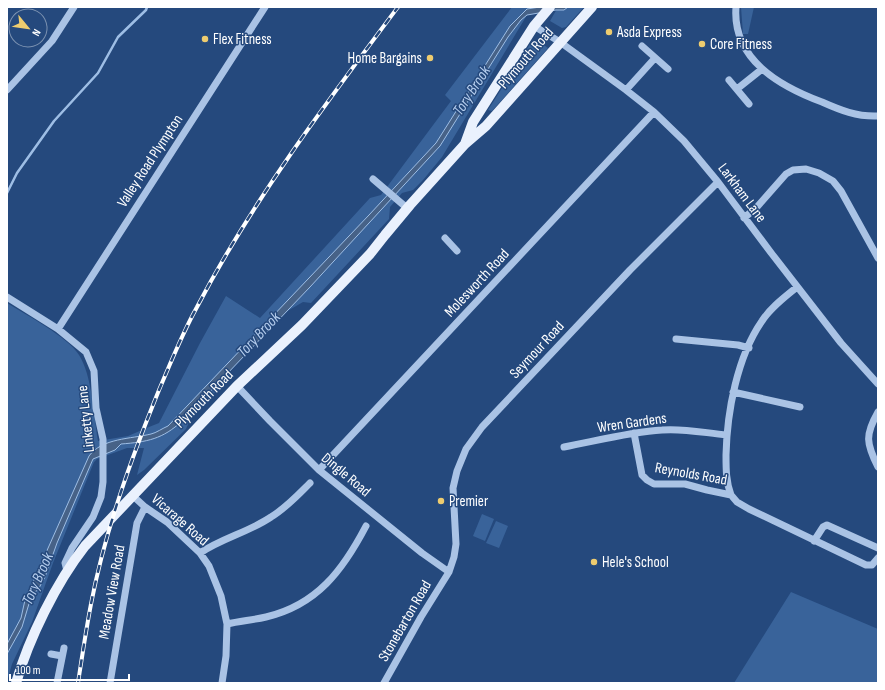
<svg xmlns="http://www.w3.org/2000/svg" width="885" height="690" font-family="'Sofia Sans Condensed',sans-serif">
	<style>
		.green { fill: #39639a }
		.water { fill: #476287; stroke: #9ebee5 }
		.lines { fill: none; stroke-linecap: round; stroke-linejoin: round }
		.stream { stroke: #9ebee5; stroke-width: 2.5 }
		.minor { stroke: #aac3e5; stroke-width: 7 }
		.major { stroke: #eaf1fd; stroke-width: 10 }
		.rail-casing { stroke: #fff; stroke-width: 4 }
		.rail { stroke: #25497d; stroke-width: 2.5; stroke-dasharray: 8; stroke-linecap: butt }
		.poi-dot { fill: #eecc6f; stroke: #25497d; stroke-width: 1.5 }
		.labels { text-anchor: middle; dominant-baseline: central; stroke-width: 3; stroke-linejoin: round; paint-order: stroke }
		.poi-label { font-size: 15px; fill: #fff; stroke: #25497d; text-anchor: start }
		.street-label { font-size: 15px; fill: #fff; stroke: #25497d }
		.water-label { font-size: 16px; font-style: italic; fill: #b5cded; stroke: #25497d }
	</style>
	<rect width="100%" height="100%" fill="#25497d"/>
	<path class="green" d="M512,7h23l-8,8 -85,142 -19,23 -10,10 -11,3 -12,14 -1,12 -78,84 -8,-1 -19,11 -58,62 -3,9 -32,34 -5,11 -42,41 -7,5 7,-27h-17l-30,11 -3,3 -41,101 -21,59 -20,42 -5,18v-379c18,11 62,35 72,52 13,20 15,61 19,86l30,-5 21,-9 10,-4 41,-80 26,-47 34,22 110,-120 11,-3 70,-94 -6,-6z
		M558,7h26l-18,20 -4,1 -12,-7z
		M741,7h13l-6,27h-5z
		M537,40l11,8 -56,63 -4,-1 44,-69z
		M482,514l12,5 -9,22 -12,-5z
		M496,521l12,5 -9,22 -13,-5z
		M791,592l87,37v54h-144z"/>
	<path class="water" d="M540,7h28l-4,3h-8l-29,5 -6,5 -13,17 -68,109 -130,141 -128,134c-19,18 -35,21 -61,23l-6,6 -22,9 -36,84 -12,34 -6,11 -8,9 -9,30 -15,27v-10l14,-26 4,-18 64,-144c13,-18 42,-17 62,-22 5,-1 12,-6 17,-8l201,-211 67,-72 74,-117 17,-17z"/>
	<g class="lines">
		<path class="stream" d="M7,193l10,-20 37,-52 44,-48 20,-36 28,-27 1,-3"/>
		<path class="minor" d="M736,7c-4,52 43,79 86,95 18,8 35,15 56,14
			M534,26l26,16 66,48 28,22 30,29 34,41 54,72 69,89 37,41
			M642,46l26,23
			M729,80l20,24
			M737,89l25,-20
			M7,90l45,-49 22,-34
			M626,90l29,-32
			M373,179l34,29
			M744,218l13,-11 29,-33 7,-4 13,-1 13,4 14,8 8,10 37,67
			M445,238l12,13
			M7,297l51,32 28,23 8,19 2,37 7,31v43l-2,15 -8,20 -21,31 -7,15 2,8
			M58,329l207,-322
			M676,339l62,6 11,3
			M237,386l33,35 49,49 103,83 27,19
			M733,392l67,15
			M878,412c-13,23 -12,31 0,55
			M634,433l8,42 5,5 7,4h31l22,6 24,5 6,7 12,7 117,56h6l6,-7
			M564,447c32,-6 65,-15 98,-17 21,-2 43,3 65,5
			M319,470l335,-358
			M132,495l13,12 22,15 33,31 9,13 12,30 6,28 -1,32 -4,27
			M731,495c-5,-13 -5,-26 -5,-40 1,-43 11,-98 36,-134 9,-14 23,-24 35,-34
			M814,541l9,-14 4,-2 51,23
			M200,553c22,-15 49,-21 71,-36 15,-9 27,-22 39,-34
			M227,624c13,-3 26,-4 39,-7 51,-12 77,-47 100,-91
			M51,654l11,2
			M57,683l7,-35
			M110,683l27,-160 8,-16
			M384,683l37,-66 28,-45 5,-15 2,-13 -3,-56 4,-17 9,-22 16,-22 148,-157 88,-88"/>
		<path class="major" d="M465,144l8,-22 61,-96 16,-19
			M16,683c13,-45 40,-100 69,-137l152,-160 65,-61 68,-71 15,-19 25,-30 55,-61 21,-18 106,-119"/>
		<defs>
			<path id="rail" d="M78,683c4,-26 8,-53 13,-79 14,-73 40,-145 68,-214 12,-28 23,-56 38,-83 56,-107 129,-204 201,-300"/>
		</defs>
		<use href="#rail" class="rail-casing"/>
		<use href="#rail" class="rail"/>
	</g>
	<g class="poi-dot">
		<circle cx="609" cy="32" r="4"/>
		<circle cx="205" cy="39" r="4"/>
		<circle cx="702" cy="44" r="4"/>
		<circle cx="430" cy="58" r="4"/>
		<circle cx="441" cy="501" r="4"/>
		<circle cx="594" cy="562" r="4"/>
	</g>
	<g class="labels">
		<g class="poi-label">
			<text x="617" y="32">Asda Express</text>
			<text x="213" y="39">Flex Fitness</text>
			<text x="710" y="44">Core Fitness</text>
			<text x="422" y="58" text-anchor="end">Home Bargains</text>
			<text x="449" y="501">Premier</text>
			<text x="602" y="562">Hele's School</text>
		</g>
		<g class="street-label">
			<text transform="translate(526 58) rotate(-49)">Plymouth Road</text>
			<text transform="translate(150 161) rotate(-57)">Valley Road Plympton</text>
			<text transform="translate(742 193) rotate(53)">Larkham Lane</text>
			<text transform="translate(477 283) rotate(-47)">Molesworth Road</text>
			<text transform="translate(537 350) rotate(-47)">Seymour Road</text>
			<text transform="translate(204 399) rotate(-45)">Plymouth Road</text>
			<text transform="translate(86 419) rotate(-96)">Linketty Lane</text>
			<text transform="translate(632 423) rotate(-8)">Wren Gardens</text>
			<text transform="translate(691 474) rotate(10)">Reynolds Road</text>
			<text transform="translate(346 475) rotate(40)">Dingle Road</text>
			<text transform="translate(180 520) rotate(41)">Vicarage Road</text>
			<text transform="translate(112 592) rotate(-80)">Meadow View Road</text>
			<text transform="translate(405 621) rotate(-60)">Stonebarton Road</text>
		</g>
		<g class="water-label">
			<text transform="translate(472 91) rotate(-57)">Tory Brook</text>
			<text transform="translate(259 335) rotate(-47)">Tory Brook</text>
			<text transform="translate(38 579) rotate(-66)">Tory Brook</text>
		</g>
	</g>
	<rect width="885" height="690" fill="none" stroke="#ffffff" stroke-width="16"/>
	<g transform="translate(28 28) rotate(119)"><circle r="19" fill="#25497d" stroke="#7c92b1"/>
	<path d="M0-3L7 15L0 10L-7 15Z" fill="#eecc6f"/>
	<text y="-6" font-size="11" font-weight="bold" text-anchor="middle" fill="#ffffff">N</text>
	</g>
	<path d="M10 674v6h119v-6" fill="none" stroke="#ffffff" stroke-width="2"/>
	<text x="16" y="674" font-size="12" fill="#ffffff" stroke="#25497d" stroke-width="3" paint-order="stroke">100 m</text>
</svg>
